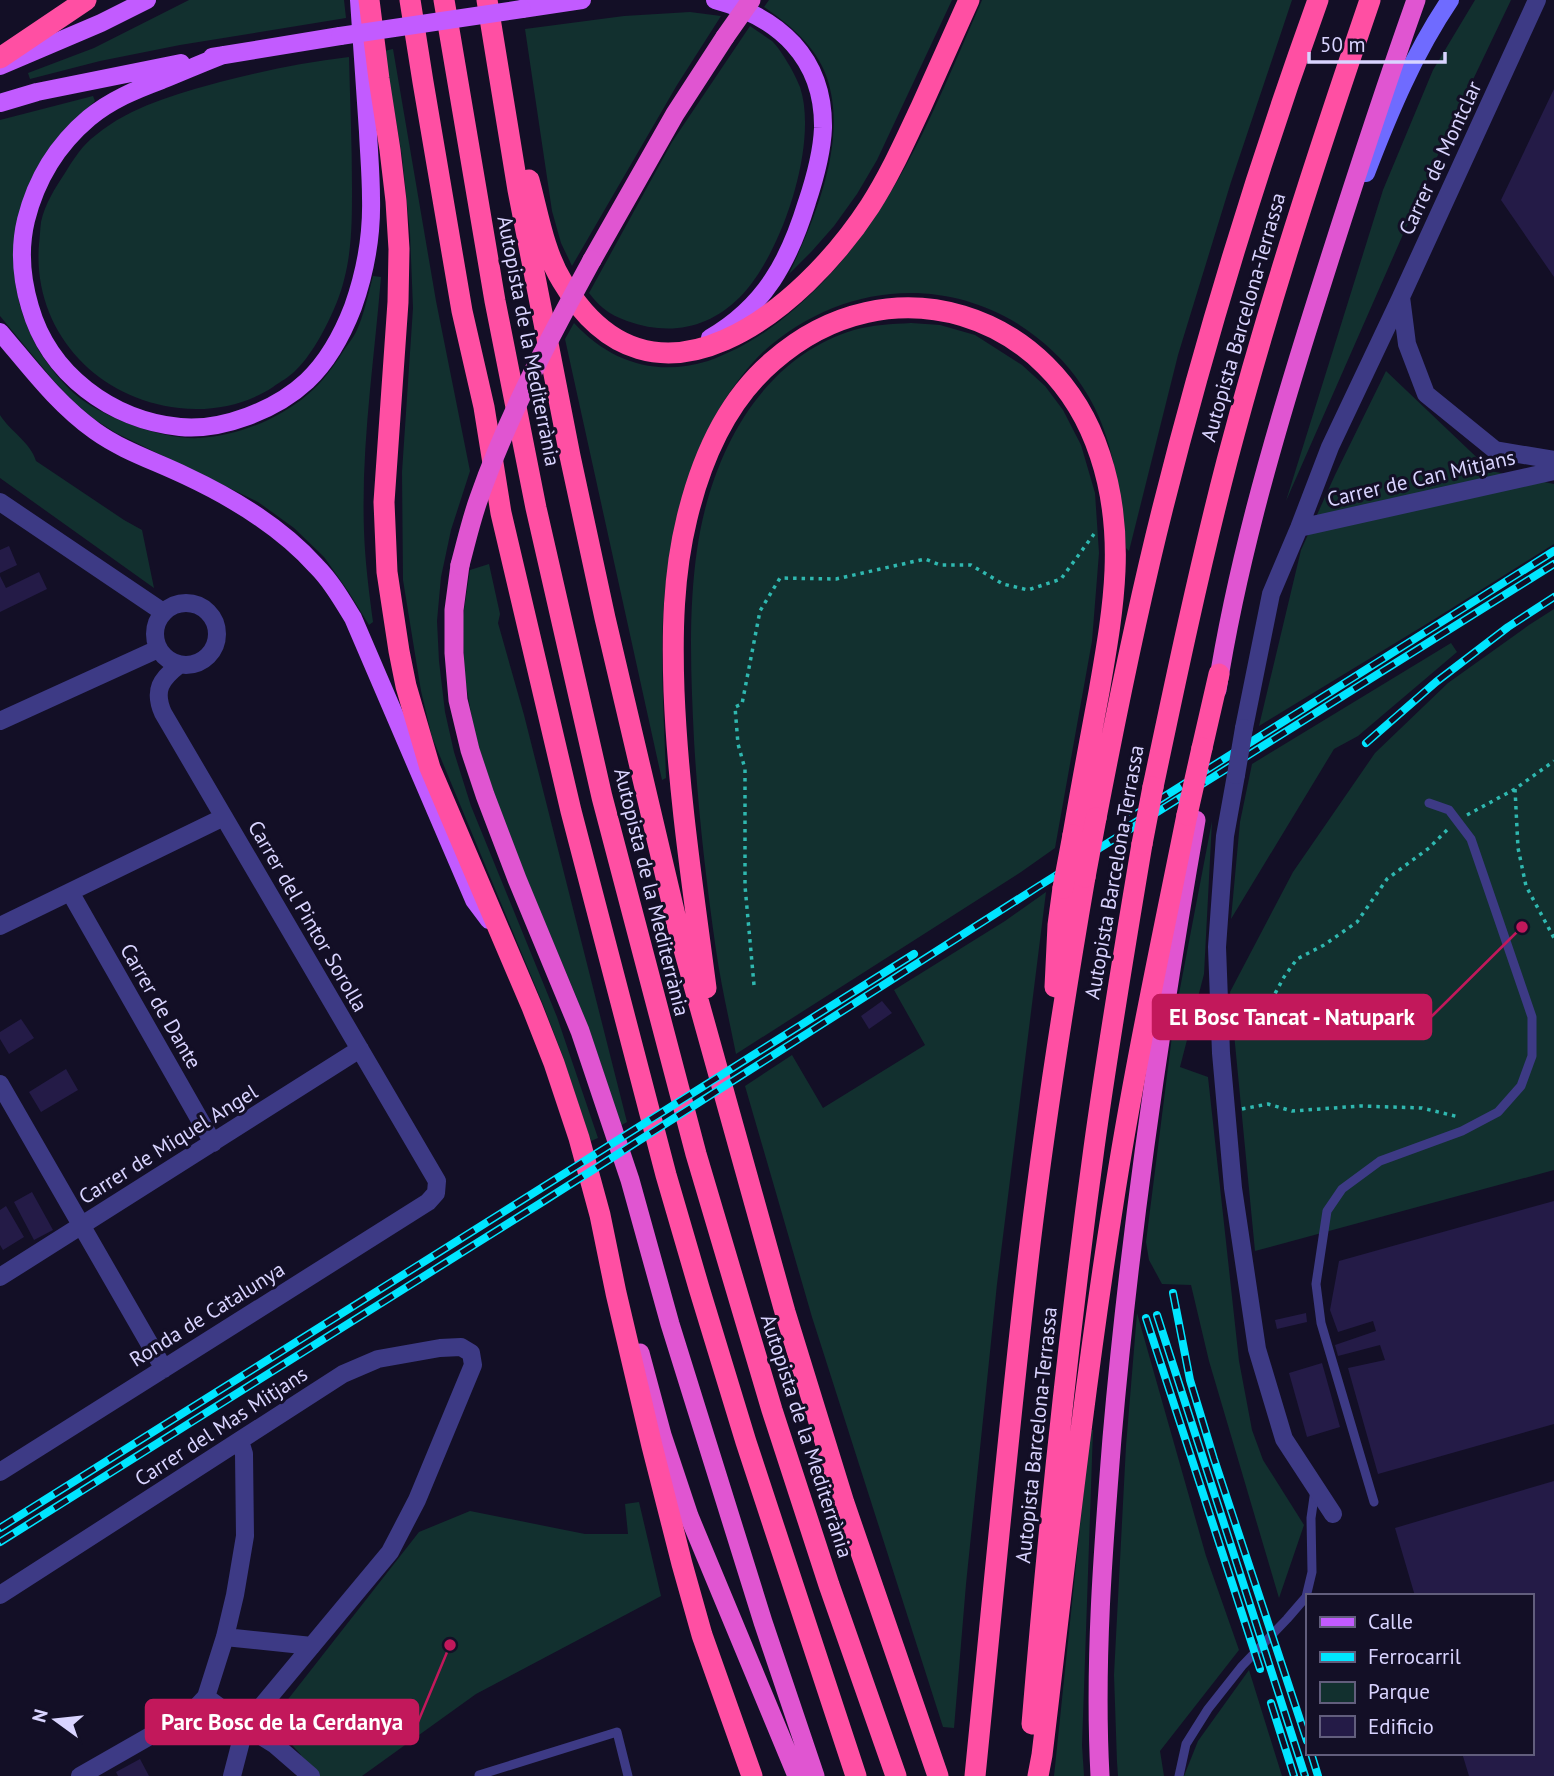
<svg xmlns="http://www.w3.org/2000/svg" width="1554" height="1776" font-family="'PT Sans',sans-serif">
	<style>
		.green { fill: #12302f }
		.building { fill: #241b47 }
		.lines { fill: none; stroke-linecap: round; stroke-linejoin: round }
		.path { stroke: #2fb8b0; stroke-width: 3.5; stroke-dasharray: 3.5 5; stroke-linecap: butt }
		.service { stroke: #3d3a85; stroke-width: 9 }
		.minor { stroke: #3d3a85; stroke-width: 18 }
		.secondary { stroke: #6f6bff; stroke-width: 18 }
		.primary { stroke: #c25bff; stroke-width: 18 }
		.trunk { stroke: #e055d1; stroke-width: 19 }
		.motorway { stroke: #ff4fa3; stroke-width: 21 }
		.rail-casing { stroke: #00e5ff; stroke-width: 8 }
		.rail { stroke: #130f26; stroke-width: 5; stroke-dasharray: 16; stroke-linecap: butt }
		.minor-bridge { stroke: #3d3a85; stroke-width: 18 }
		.primary-bridge { stroke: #c25bff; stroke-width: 18 }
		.trunk-bridge { stroke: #e055d1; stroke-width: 19 }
		.motorway-bridge { stroke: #ff4fa3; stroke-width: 21 }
		.labels { text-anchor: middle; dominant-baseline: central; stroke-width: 6; stroke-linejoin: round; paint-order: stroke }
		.street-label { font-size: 21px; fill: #d9d4ff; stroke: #130f26 }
		.leader { fill: none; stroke: #c2185b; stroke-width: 2.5 }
		.callout-dot { fill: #c2185b; stroke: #130f26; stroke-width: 2.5 }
		.callout { fill: #c2185b; stroke: #c2185b; stroke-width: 2.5 }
		.callout-label { font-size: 23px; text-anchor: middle; font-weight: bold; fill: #fff }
	</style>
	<rect width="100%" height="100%" fill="#130f26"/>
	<path class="green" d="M189,0h155l2,18 -166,27 -80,16 -70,18 -2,-6 66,-25z
		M769,0h183l-75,160 -20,34 -23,32 -22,25 -23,23c26,-56 59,-133 38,-196 -10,-31 -38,-54 -63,-71z
		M982,0h310l-61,182 -53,173 -49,196 -3,-3c-6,-55 -12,-115 -44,-162 -16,-25 -39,-46 -64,-62 -83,-51 -183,-37 -255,28 -15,14 -28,32 -39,49 -17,26 -24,55 -32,84 -8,25 -18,51 -23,76 -12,70 -5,146 -3,217l-4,2 -97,-441 9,-16c36,39 82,54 134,38 34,-12 63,-31 90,-55 94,-83 135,-194 184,-306z
		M1475,0h36l-63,132 -162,369 97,-311 50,-120z
		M690,12l31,4 -44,69 -105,181 -11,-23 -9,-32 -27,-182 99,-13z
		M750,26c7,5 15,10 22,15 10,10 23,33 28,46 19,57 -19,169 -60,210 -32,32 -71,39 -113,24 -8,-3 -17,-7 -24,-13 -5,-4 -10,-10 -14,-15l83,-151z
		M393,49l43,252 34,170 -19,59 -10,47 -4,44 2,40 6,51 9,40 17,54 86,211 41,121 -7,3 -28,-84 -19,-50 -112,-270 -11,-46 -18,-111 -1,-108 11,-164 -3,-75 -8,-77 -18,-105z
		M349,57c1,44 3,87 3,131 0,31 0,62 -8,92 -6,26 -29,73 -49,91 -6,6 -15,11 -22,16 -27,18 -62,25 -94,21 -84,-9 -147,-79 -140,-164 1,-7 1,-15 2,-22 4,-18 14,-34 24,-49 8,-13 18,-29 31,-38 35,-29 81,-41 124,-53 43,-11 85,-20 129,-25z
		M93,96l2,5c-14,13 -30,26 -41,41 -47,63 -54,141 -15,209 11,17 25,35 42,48 29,21 83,41 119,39 37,-2 79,-19 107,-43 15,-12 27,-29 37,-45 4,-6 9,-12 12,-18 8,-17 12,-37 17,-56l8,1c-7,85 -20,169 -17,254 1,30 5,61 9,91l-4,3 -21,-34 -24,-34 -30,-29 -36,-26 -142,-69 -22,-14 -20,-17 -21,-22 -53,-64v-196z
		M911,323l29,2 35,10 47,30 23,21 18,24 18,35 14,48 4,60 -7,88 -37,207 -34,24 -285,182c-7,-35 -15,-69 -20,-104 -10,-70 -18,-140 -22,-210 -3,-63 -6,-127 3,-190 13,-92 61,-191 157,-220 18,-5 38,-6 57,-7z
		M1386,371l105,100 63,13v60l-121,76 -174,106 42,-176 34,-75z
		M0,415c10,16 31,28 36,46l88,59 18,10 12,58 -154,-110z
		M489,564l11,50 -2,9 26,92 103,407 -7,4 -19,-62 -25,-68 -46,-109 -44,-113 -13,-49 -9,-53 -1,-56 7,-46z
		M1554,609v561l-299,81 -25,-259 63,-120 82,-119 73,-70 81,-58z
		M1451,643l6,9 -99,84 -24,13 -103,170 9,-97 12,-58z
		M1212,821l-8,153 -24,93 28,10 31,284 13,69 11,30 41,65 -25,73 -70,-237 -18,-76 -29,-1 -13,-24 -3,-18 28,-222z
		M1046,892l-49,392 -31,300 -12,144 -11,-1 -131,-410 -67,-231 47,-31 31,53 102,-63 -31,-55 111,-69z
		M1137,1313l69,243 33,94 -79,101 4,25h-46l-1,-14 -3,-87 12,-229z
		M1090,1430h3l-11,315 2,31h-30z
		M639,1502l22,94 -185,98 -114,82h-45l-21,-14 5,-7 -30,-34 148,-189 51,-21 115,23h43l-3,-30z
		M1249,1670l33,106h-98l14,-35z"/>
	<path class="building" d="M1554,89v188l-53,-77z
		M9,546l8,19 -17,8v-23z
		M39,572l8,17 -47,23v-36l6,12z
		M882,1001l10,12 -23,16 -8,-13z
		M21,1019l13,19 -25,16 -9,-15v-7z
		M66,1069l12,21 -37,22 -12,-20z
		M32,1192l21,38 -19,10 -20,-38z
		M1554,1201v223l-176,50 -30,-106 37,-8 -5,-15 -42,11 -3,-11 41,-14 -3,-10 -35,11 -8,-22 9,-49z
		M6,1206l18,31 -21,13 -3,-5v-35z
		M1306,1313l1,9 -30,7 -2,-9z
		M1322,1363l18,64 -33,10 -18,-64z
		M1554,1481v295h-85l-7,-23h69v-157h-116l-20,-68z
		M140,1759l9,17h-31l-2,-4z"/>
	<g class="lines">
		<path class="path" d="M1515,789l3,59 8,38 28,52
			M1467,815l48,-26 39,-28
			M754,985l-9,-99v-117l-7,-25 -3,-37 7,-3 18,-93 20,-33 56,1 89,-20 15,6h31l32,19 25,6 33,-11 33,-45
			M1236,1024l9,-3 26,-20 13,-24 13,-18 27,-14 33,-23 30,-43 42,-31 18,-18
			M1242,1109l26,-5 24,7 68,-5 62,2 37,9"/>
		<path class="service" d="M1374,1502l-53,-179 -5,-39 11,-73 15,-22 38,-28 82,-30 36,-19 23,-26 11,-30v-39l-61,-178 -22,-29 -20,-7
			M479,1775l138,-43 11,44
			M1179,1776l7,-32 22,-35 34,-43 45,-47 19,-22 6,-25 -1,-54 4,-28"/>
		<path class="minor" d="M1537,0l-136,297 6,47 19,50 69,56 59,10
			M0,502l163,110
			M1299,528l255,-57
			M155 634a31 31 0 1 1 62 0a31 31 0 1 1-62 0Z
			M0,721l158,-72
			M1244,728l27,-134 28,-66 31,-81 71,-150
			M1236,775l-11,61 -8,111 4,106 12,135 24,161 27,90 49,75
			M70,892l143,251
			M0,926l224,-109
			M0,1084l164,285
			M0,1277l360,-228
			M0,1472l428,-270 8,-9 1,-12 -274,-468c-10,-23 -2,-34 16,-48
			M0,1595l343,-221 35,-15 62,-11 21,-1 10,6 2,12 -56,135 -27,52 -145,174 -13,50
			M225,1637l87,9
			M206,1697l39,29 29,18 37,32
			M80,1776l112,-64 14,-15 19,-60 10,-42 10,-59 -1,-82 -4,-13"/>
		<path class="secondary" d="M1366,173c23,-60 48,-120 84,-173"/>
		<path class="primary" d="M522,9l60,-9
			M223,55c-21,8 -41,17 -61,25 -27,10 -51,20 -73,38 -32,27 -53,62 -63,102 -7,29 -5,57 4,87 19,67 81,113 150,120 42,4 96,-17 127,-46 20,-19 36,-48 46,-74 12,-34 19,-73 18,-109 0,-22 -2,-44 -3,-66 -3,-44 -6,-88 -9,-132
			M212,57l128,-21
			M0,66l101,-43 46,-23
			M0,103l37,-11 144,-29
			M0,332c30,35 57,72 95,99 28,20 60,30 91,45 47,22 95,51 130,90 15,15 26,34 37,52l121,282 15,20
			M710,338c55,-32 79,-77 97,-136 8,-24 15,-49 16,-74 1,-70 -44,-111 -108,-128"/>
		<path class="trunk" d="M592,260l83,-146 50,-77
			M460,565l-6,45v43l4,47 12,50 15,45 32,84 63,152 50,149 40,144 93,298 52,154
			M1217,690c19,-121 53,-240 89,-356 35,-112 71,-224 110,-334
			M640,1353l22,82 27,81 108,260
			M1100,1776c-6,-113 3,-226 12,-338 18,-207 48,-413 84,-618"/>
		<path class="motorway" d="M369,0l10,79 11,71 6,51 3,48 -1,53 -14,200 3,70 12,79 7,35 24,82 102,239 22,56 25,75 21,77 16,78 36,153 30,118 20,71 50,141
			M410,0l13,82 39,229 22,96 17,106 70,298 95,364 33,113 47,154 110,334
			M444,0l51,301 41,207 66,289 94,357 76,256 57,175 67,191
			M487,0l31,190 52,266 35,162 73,310 107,384 59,191 94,273
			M0,58l86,-58
			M529,180c9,33 15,72 33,101 91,154 241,28 308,-75 20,-31 35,-65 51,-99 16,-36 32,-71 48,-107
			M1202,748l17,-74
			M1153,787c23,-109 46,-218 74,-326 41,-156 91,-309 143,-461
			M1096,818c20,-104 41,-208 67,-311 43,-171 95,-341 155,-507
			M1055,987l3,-62 5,-37
			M706,988c-13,-99 -28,-197 -32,-297 -2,-58 -1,-116 13,-173 14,-58 40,-118 86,-157 116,-102 280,-50 327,94 27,81 13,156 -1,237 -9,48 -18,96 -26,143
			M1032,1724c16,-193 36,-385 62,-576 14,-102 31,-203 48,-304
			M975,1776c18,-178 34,-355 55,-532 15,-123 34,-245 55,-367
			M1038,1776l4,-21c22,-184 42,-368 71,-551 20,-130 48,-260 74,-389"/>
		<defs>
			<path id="rail" d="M1366,743l70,-61 72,-55 46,-30
				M1127,820l427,-269
				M1173,1293l17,87 24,79 93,282
				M1157,1315l148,461
				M1146,1318l114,351
				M0,1528l914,-574
				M0,1542l544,-341 495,-315 515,-322
				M1271,1703l23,73
				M1311,1753l7,23"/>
		</defs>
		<use href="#rail" class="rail-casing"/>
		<use href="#rail" class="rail"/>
		<path class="minor-bridge" d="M1236,775l8,-47"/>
		<path class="primary-bridge" d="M340,36l182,-27"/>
		<path class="trunk-bridge" d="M725,37l26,-37
			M460,565c6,-22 11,-45 19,-67 29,-83 71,-161 113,-238"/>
		<path class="motorway-bridge" d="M1187,815l15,-67
			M1142,844l11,-57
			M1085,877l11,-59
			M1063,888l10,-53"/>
	</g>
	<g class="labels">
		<g class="street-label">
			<text transform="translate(1440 158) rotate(-65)">Carrer de Montclar</text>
			<text transform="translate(1243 317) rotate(-74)">Autopista Barcelona-Terrassa</text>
			<text transform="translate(529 341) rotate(79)">Autopista de la Mediterrània</text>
			<text transform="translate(1421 478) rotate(-13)">Carrer de Can Mitjans</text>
			<text transform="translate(1114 872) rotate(-80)">Autopista Barcelona-Terrassa</text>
			<text transform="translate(652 892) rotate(76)">Autopista de la Mediterrània</text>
			<text transform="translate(308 916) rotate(60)">Carrer del Pintor Sorolla</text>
			<text transform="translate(161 1006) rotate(60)">Carrer de Dante</text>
			<text transform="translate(168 1144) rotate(-32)">Carrer de Miquel Angel</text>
			<text transform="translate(207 1314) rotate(-32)">Ronda de Catalunya</text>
			<text transform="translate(221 1426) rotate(-33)">Carrer del Mas Mitjans</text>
			<text transform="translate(1036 1435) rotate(-84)">Autopista Barcelona-Terrassa</text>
			<text transform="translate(807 1436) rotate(72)">Autopista de la Mediterrània</text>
		</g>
	</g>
	<path class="leader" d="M1522 927L1431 1017M450 1645L418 1722"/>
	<g class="callout-dot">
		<circle cx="1522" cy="927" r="7"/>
		<circle cx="450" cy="1645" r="7"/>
	</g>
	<g class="callout">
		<rect x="1153" y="995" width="278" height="44" rx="7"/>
		<rect x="146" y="1700" width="272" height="44" rx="7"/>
	</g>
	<g class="callout-label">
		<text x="1292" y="1025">El Bosc Tancat - Natupark</text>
		<text x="282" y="1730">Parc Bosc de la Cerdanya</text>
	</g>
	<rect x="1306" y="1594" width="228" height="161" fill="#130f26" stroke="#625e7d" stroke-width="2"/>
	<rect x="1320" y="1617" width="35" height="10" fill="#c25bff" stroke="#625e7d" stroke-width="2"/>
	<text x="1368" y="1629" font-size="21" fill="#d9d4ff">Calle</text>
	<rect x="1320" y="1652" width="35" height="10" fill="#00e5ff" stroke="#625e7d" stroke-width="2"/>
	<text x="1368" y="1664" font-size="21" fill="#d9d4ff">Ferrocarril</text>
	<rect x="1320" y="1682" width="35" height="21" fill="#12302f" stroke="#625e7d" stroke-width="2"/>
	<text x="1368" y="1699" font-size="21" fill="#d9d4ff">Parque</text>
	<rect x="1320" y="1716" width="35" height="21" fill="#241b47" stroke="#625e7d" stroke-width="2"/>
	<text x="1368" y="1734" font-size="21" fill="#d9d4ff">Edificio</text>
	<g transform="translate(56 1720) rotate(285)" stroke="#130f26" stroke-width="5" paint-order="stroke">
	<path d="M0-5L12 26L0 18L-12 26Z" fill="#d9d4ff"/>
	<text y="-10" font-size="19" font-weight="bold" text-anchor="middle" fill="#d9d4ff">N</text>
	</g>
	<path d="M1309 52v10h136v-10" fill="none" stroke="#d9d4ff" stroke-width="3.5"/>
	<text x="1320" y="52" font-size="21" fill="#d9d4ff" stroke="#130f26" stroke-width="5" paint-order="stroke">50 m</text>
</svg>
